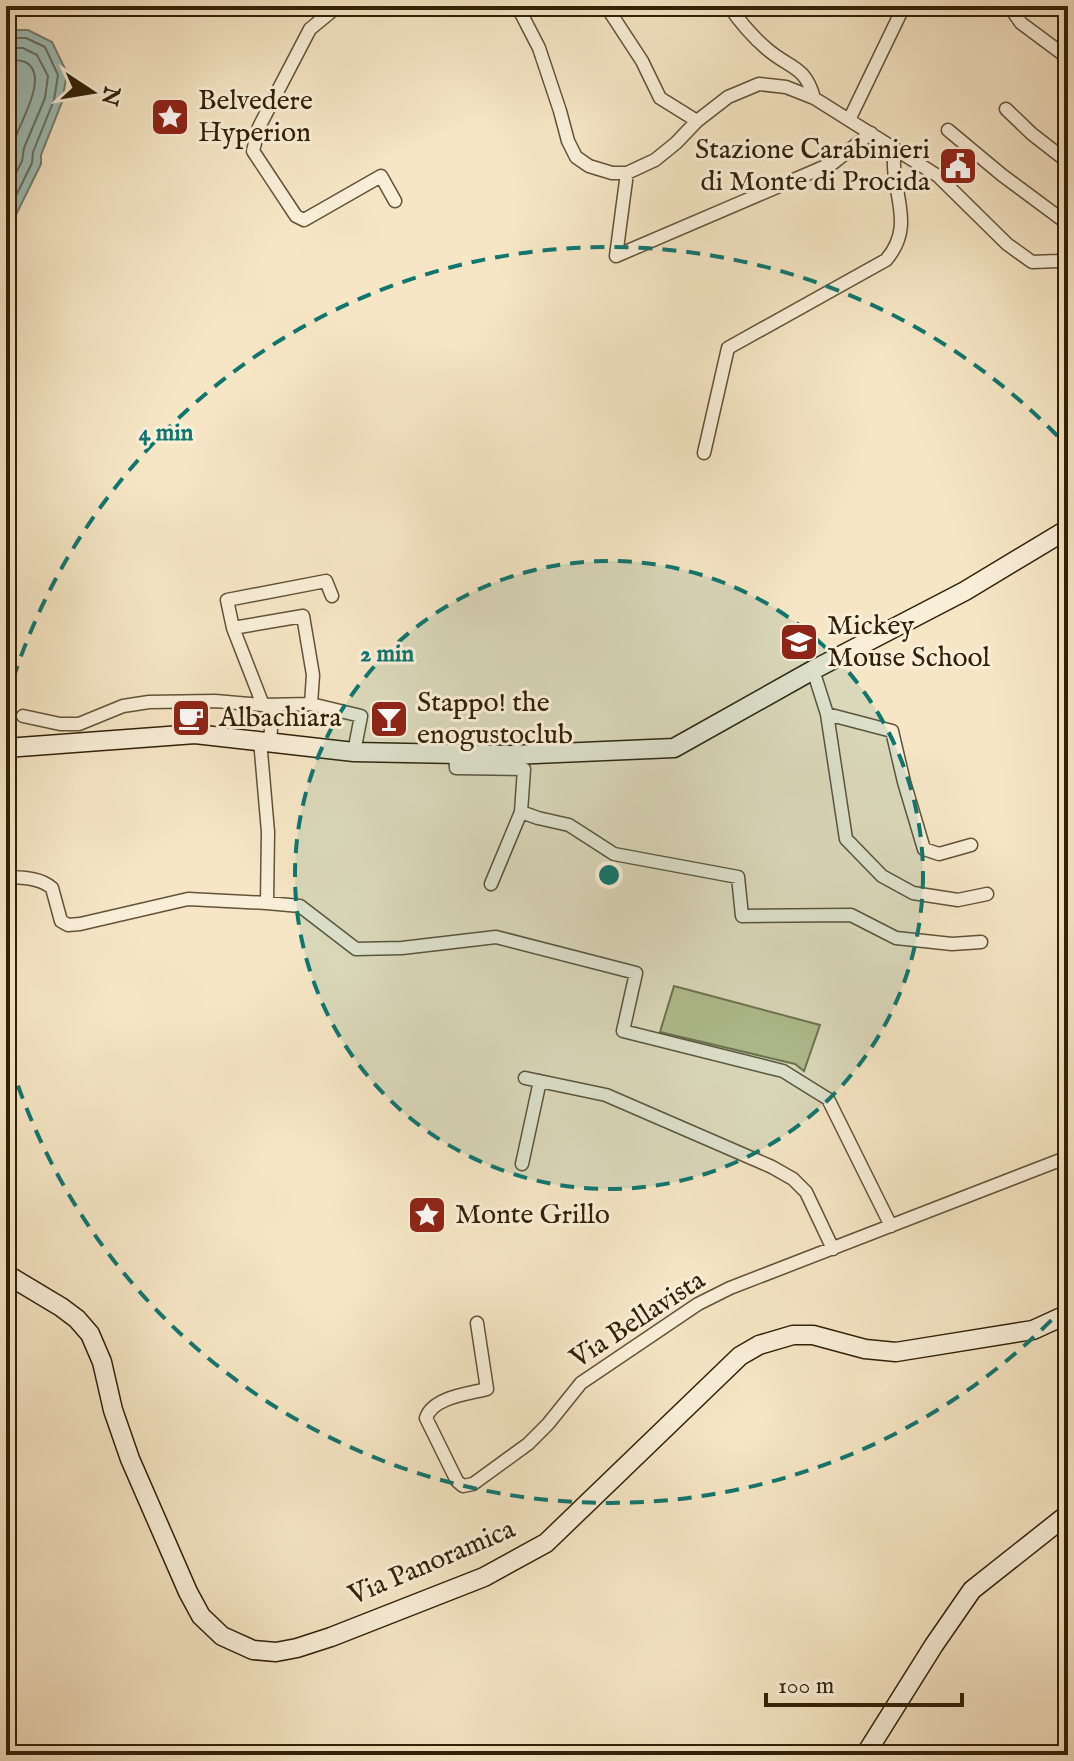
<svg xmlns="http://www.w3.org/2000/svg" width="1074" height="1761" font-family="'IM FELL English',serif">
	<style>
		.green { fill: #c3c390; stroke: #7a724c; stroke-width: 2 }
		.water { fill: #9dbeb8; stroke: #727f72; stroke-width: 2 }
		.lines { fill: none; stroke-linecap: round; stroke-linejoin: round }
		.shore { stroke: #676f60; stroke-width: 2 }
		.street-casing { stroke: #625237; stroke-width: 15 }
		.secondary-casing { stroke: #312008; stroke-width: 21 }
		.street { stroke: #f9efd9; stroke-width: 12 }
		.secondary { stroke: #f9efd9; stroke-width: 18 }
		.ring { fill: none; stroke: #0f766e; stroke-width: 4; stroke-dasharray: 14 10 }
		.labels { text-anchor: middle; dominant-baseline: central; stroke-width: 6; stroke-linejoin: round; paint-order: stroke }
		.poi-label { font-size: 28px; fill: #312008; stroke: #f9efd9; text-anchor: start }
		.street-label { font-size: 28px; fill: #312008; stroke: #f9efd9 }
		.centre { fill: #0f766e; stroke: #f9efd9; stroke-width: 4 }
		.ring-label { font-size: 24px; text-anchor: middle; font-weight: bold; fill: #0f766e; stroke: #f9efd9; stroke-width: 6; stroke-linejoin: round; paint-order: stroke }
	</style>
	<rect width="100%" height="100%" fill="#f6e6c5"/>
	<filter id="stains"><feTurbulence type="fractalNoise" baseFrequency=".0025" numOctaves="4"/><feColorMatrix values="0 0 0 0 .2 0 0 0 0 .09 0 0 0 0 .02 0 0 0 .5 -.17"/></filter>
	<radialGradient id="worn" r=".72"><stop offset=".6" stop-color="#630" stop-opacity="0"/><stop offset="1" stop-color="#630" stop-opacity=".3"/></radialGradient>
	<path class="green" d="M674,986l146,39 -16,46 -9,-7 -135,-32z"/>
	<path class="water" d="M6,30h22l24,12 15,31 -5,29 -21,53v9l-35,71z"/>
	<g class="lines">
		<path class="shore" d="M6,38h20l19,9 13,28 -4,25 -21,52 -1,11 -26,53
			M6,48h17l14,7 11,21 -3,22 -21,50 -2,13 -16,32
			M6,60c6,0 13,-1 19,2 23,11 0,52 -7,69 -5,12 -6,24 -12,36"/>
		<defs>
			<path id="street" d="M338,6l-28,23 -51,98 -6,24 43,65 8,4 77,-44 14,25
				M515,6l7,9 17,33 21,63 8,30 8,16 13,9 23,7h15l28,-13 21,-17 21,-22 31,-24 31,-13 27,3 28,11 124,78 69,68 25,18 26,-1 10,-3
				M606,6l36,55 18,37 37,23
				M729,6c11,16 24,31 38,43 23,20 38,16 47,49
				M1009,6l12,17 47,35
				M1006,109l26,25 36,28
				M849,120l55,-114
				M948,130l54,45 66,49
				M616,256l217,-93 38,-30
				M616,256l11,-83
				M704,453l24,-105 158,-88c32,-37 2,-70 9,-111
				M233,628l70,-12 10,59 -2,29
				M813,670l14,44 19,125 36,37 31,17 45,7 29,-6
				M263,705l-30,-77 -6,-28 99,-19 6,15
				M827,714l65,17 12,51 20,67 15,5 32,-9
				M23,716l37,8h19l44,-18 26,-4 66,-1 48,4 48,-1 50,12 -7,36
				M260,740l8,92 -1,71
				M270,741l3,-36
				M455,753l1,15 68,1 -3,43 17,6 31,7 45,29 124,23 4,39 109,-1 45,23 56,6 29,-2
				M6,877c16,1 33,0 46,11l9,33 7,4 12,-1 108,-25 79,4 33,3 56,43 46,-1 94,-11 140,36 -13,58 160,40 45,28 63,127
				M491,884l30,-72
				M525,1078l81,17 166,72 21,12 13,13 27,57
				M522,1164l18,-83
				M477,1323l10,66c-19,5 -54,8 -61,29l31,63 6,5 10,-2 55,-40 20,-20 33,-41 117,-79 32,-16 338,-131"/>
			<path id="secondary" d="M6,748l189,-14 159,18 158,3 162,-7 139,-78 152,-79 103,-62
				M6,1274l55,33 16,12 13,15 12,28 11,48 17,49 58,133 13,24 21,20 31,14 23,2 21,-4 34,-11 153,-60 62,-34 194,-187 19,-11 34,-10h20l52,14 31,3 137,-22 35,-16
				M865,1755l69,-110 38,-55 96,-76"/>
		</defs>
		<use href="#street" class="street-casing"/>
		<use href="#secondary" class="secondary-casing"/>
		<use href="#street" class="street"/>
		<use href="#secondary" class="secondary"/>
	</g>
	<circle cx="609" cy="875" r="314" fill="#0f766e" fill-opacity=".12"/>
	<g class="ring">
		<circle cx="609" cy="875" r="314"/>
		<path d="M1068 1303A627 627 0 0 1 6 1048M6 702A627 627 0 0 1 1068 447"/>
	</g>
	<defs>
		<symbol id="sight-square" viewBox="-11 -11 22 22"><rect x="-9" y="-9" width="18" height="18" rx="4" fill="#8f2418" stroke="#f9efd9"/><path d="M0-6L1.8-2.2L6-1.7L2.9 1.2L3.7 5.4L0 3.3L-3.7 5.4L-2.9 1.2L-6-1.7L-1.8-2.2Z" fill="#fff"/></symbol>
		<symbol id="civic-square" viewBox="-11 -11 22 22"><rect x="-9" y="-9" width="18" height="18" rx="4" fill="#8f2418" stroke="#f9efd9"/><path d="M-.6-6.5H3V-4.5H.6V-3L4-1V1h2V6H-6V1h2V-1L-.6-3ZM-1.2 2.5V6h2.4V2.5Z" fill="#fff"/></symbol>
		<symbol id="school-square" viewBox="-11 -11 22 22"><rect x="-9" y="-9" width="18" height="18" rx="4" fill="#8f2418" stroke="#f9efd9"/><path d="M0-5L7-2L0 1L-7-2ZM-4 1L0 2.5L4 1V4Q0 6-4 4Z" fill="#fff"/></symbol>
		<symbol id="cafe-square" viewBox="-11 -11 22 22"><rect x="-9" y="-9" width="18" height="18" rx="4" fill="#8f2418" stroke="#f9efd9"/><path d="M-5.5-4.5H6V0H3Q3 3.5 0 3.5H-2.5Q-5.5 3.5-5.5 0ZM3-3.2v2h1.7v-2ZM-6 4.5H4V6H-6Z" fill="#fff"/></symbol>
		<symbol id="bar-square" viewBox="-11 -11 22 22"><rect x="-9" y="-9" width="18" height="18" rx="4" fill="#8f2418" stroke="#f9efd9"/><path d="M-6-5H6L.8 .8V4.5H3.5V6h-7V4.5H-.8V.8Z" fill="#fff"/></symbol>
	</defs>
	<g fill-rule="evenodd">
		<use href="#sight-square" x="148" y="95" width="44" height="44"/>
		<use href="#civic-square" x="936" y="144" width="44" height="44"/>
		<use href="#school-square" x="777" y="620" width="44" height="44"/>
		<use href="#cafe-square" x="169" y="696" width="44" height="44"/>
		<use href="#bar-square" x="367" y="697" width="44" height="44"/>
		<use href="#sight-square" x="405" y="1193" width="44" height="44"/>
	</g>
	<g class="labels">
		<g class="poi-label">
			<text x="198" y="101">Belvedere<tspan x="198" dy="32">Hyperion</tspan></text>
			<text x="930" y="150" text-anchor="end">Stazione Carabinieri<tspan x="930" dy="32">di Monte di Procida</tspan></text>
			<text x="827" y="626">Mickey<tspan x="827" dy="32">Mouse School</tspan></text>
			<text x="417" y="703">Stappo! the<tspan x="417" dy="32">enogustoclub</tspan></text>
			<text x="219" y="718">Albachiara</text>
			<text x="455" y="1215">Monte Grillo</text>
		</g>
		<g class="street-label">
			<text transform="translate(638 1320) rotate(-33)">Via Bellavista</text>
			<text transform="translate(432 1563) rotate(-23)">Via Panoramica</text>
		</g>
	</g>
	<circle cx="609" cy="875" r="12" class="centre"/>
	<g class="ring-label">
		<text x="166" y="440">4 min</text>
		<text x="387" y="661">2 min</text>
	</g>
	<rect width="1074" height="1761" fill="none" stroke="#f6e6c5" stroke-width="32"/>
	<rect x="8" y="8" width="1058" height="1745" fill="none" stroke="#312008" stroke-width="4"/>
	<rect x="16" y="16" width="1042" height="1729" fill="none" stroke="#312008" stroke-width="2"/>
	<g transform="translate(92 92) rotate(102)" stroke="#f9efd9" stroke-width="6" paint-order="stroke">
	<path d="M0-6L14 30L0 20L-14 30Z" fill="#312008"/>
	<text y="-12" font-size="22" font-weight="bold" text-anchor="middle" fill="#312008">N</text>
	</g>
	<path d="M766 1693v12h196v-12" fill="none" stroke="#312008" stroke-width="4"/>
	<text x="778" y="1693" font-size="24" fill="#312008" stroke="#f9efd9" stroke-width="6" paint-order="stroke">100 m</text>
	<rect width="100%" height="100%" filter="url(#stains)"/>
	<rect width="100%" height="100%" fill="url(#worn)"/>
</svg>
